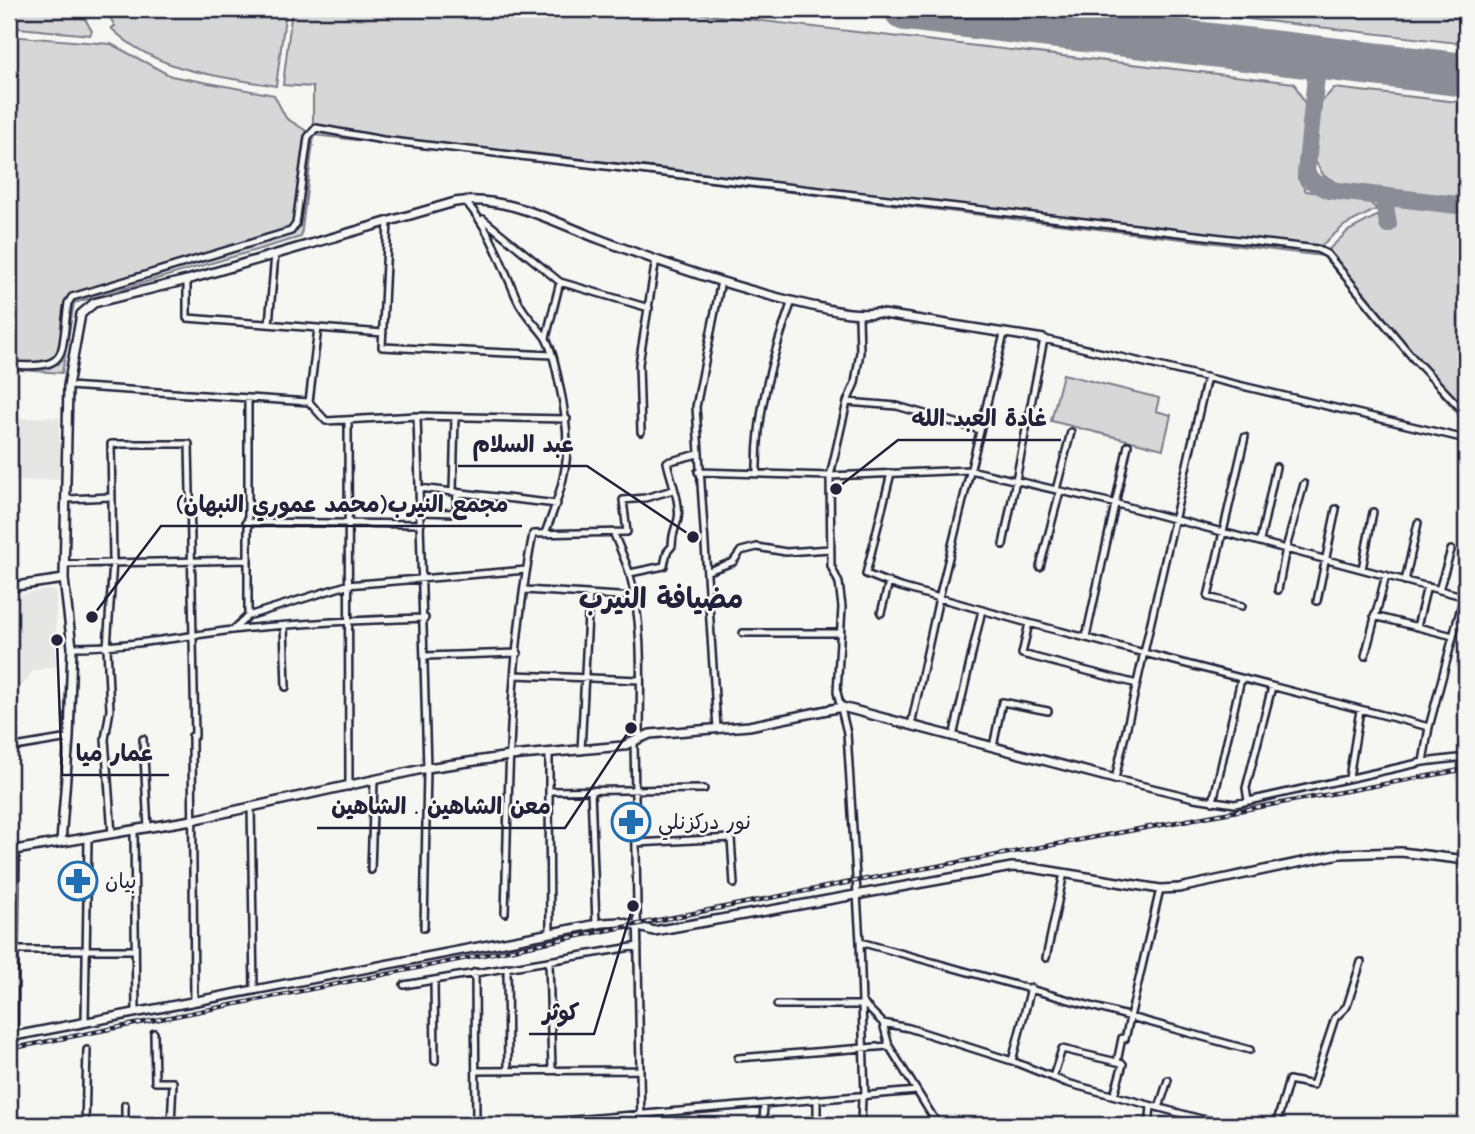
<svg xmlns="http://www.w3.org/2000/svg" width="1475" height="1134" font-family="'Comic Neue','Playpen Sans Arabic',sans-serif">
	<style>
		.built { fill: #e6e6e4 }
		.green { fill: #d7d7d7; stroke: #7c7c89; stroke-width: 2 }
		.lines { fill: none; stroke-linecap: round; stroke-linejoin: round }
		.taxiway { stroke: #8c8c96; stroke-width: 18 }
		.runway { stroke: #8c8c96; stroke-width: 44 }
		.street-casing { stroke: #22223b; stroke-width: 10 }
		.secondary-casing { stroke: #22223b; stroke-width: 12 }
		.street { stroke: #f6f6f2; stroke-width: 5 }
		.secondary { stroke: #f6f6f2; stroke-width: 7 }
		.rail-casing { stroke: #22223b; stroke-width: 4.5 }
		.rail { stroke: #f6f6f2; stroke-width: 2; stroke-dasharray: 5; stroke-linecap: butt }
		.labels { text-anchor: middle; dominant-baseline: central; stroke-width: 5; stroke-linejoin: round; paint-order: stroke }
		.poi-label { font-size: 21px; fill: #22223b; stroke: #f6f6f2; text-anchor: start }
		.district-label { font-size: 28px; font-weight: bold; fill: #22223b; stroke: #f6f6f2 }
		.leader { fill: none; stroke: #22223b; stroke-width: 2.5 }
		.callout-dot { fill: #22223b; stroke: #f6f6f2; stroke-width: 2.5 }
		.callout-label { font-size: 23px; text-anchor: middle; font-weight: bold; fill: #22223b; stroke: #f6f6f2; stroke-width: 5; stroke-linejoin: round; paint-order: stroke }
	</style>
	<rect width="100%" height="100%" fill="#f6f6f2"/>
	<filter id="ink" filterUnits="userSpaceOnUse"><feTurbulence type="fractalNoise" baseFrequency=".0143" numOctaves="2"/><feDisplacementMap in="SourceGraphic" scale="14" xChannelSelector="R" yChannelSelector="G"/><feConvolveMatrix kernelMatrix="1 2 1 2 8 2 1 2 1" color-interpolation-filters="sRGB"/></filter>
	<g filter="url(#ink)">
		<path class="built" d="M59,417l1,62 -51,3v-63z
			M49,590l7,2v74l-23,5 -20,26 6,38 -10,4v-143z"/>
		<path class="green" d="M9,9h77l-5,3 11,19 -2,4 -81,-8z
			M105,9h181l-10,77c-59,-10 -120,-14 -165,-58l4,-2z
			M292,9h368l634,74 13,25 -9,70 8,13 60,8 11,10 -32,16 -23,20 1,10 25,-24 53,-28 65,8v212l-143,-167 -1009,-121 -13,102 -227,66 -12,70 -53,-4v-333l102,8 60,32 103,19 12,23 27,17v-48l-30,-2z
			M1161,9h305v35z
			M1334,88l132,15v97l-123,-14 -19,-10 -12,-20 5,-49z
			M1063,374l96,24 -3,13 15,4 -8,34 -112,-28z"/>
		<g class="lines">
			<path class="taxiway" d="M1318,57l-12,116 6,8 17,9 137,16
				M1383,197l5,27"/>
			<path class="runway" d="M906,9l560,66"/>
			<defs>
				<path id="street" d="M465,201c25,27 37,64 52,98 7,16 19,25 28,38 8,13 11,32 14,46 14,62 10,91 -14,150
					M483,219l77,63 89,26
					M388,221l-6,126 170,8
					M187,280v38l196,15
					M859,316l1,36 -5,31 -8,19 -17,74 1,90 8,17 3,24 -5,85 10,41 13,209 5,154
					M269,324l6,-70
					M546,338l14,-56
					M9,365c62,4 51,-7 59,-62l4,-6 219,-66 5,-7 12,-87 8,-9 67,12 934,109 10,5 86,104 53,56
					M1207,377l-92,402 79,19 41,6 188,-42 43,-5
					M68,386l241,16 17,19 91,-5 150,3
					M248,398v218
					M309,402l9,-74
					M847,402l50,4 83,24
					M417,416l10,352 -3,160
					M348,420l1,367
					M641,432l-2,-68 17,-105
					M698,472l132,4 140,-6 147,34 349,93
					M757,473c-1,-60 15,-116 35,-172
					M891,473l-25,101 31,12 124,35 408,106 -6,35
					M419,488l138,16
					M1056,490l15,-58
					M453,491l2,-74
					M68,499l42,-2
					M421,512l35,1 1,-21
					M246,522l175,2
					M614,534c5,13 12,27 16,41 14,52 10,110 10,163
					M1260,541l16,-74
					M1003,545l41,-206 422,100
					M64,564l184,-4
					M1040,567l20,-76
					M1362,569l11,-57
					M708,571l25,-9 8,-11 16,-4 29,5 44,-3
					M630,573l34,-7 3,-14 5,-6c0,-13 3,-16 6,-27 3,-17 -8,-41 -11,-57l31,-8
					M1405,581l13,-58
					M525,590l109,7
					M1278,590l8,-42 18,-64
					M1439,590l12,-40
					M1317,601l19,-92
					M1242,606l-34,-9 37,-160
					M881,613l8,-31
					M1374,616l79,20
					M1029,623l-7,31 115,30
					M284,626l2,61
					M1417,627l10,-41
					M233,630l15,-14 99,-31 179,-15
					M743,633h98
					M1086,637l42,-192
					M72,647c54,0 106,-10 160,-17 64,-7 128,-10 193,-12
					M425,656l93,-3
					M1365,656l21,-81
					M515,675l125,5
					M911,725l28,-127 65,-264
					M1429,727l37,-139
					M717,728l-21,-321 25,-126
					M192,736l2,266
					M953,737l29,-127
					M143,739l5,89
					M634,742l7,383
					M993,747l9,-45 46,9
					M9,748l60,-10
					M581,751l8,-156
					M549,754v37l155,-2
					M1349,778l11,-68
					M591,790l5,134
					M549,791l1,142
					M1248,801l-2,-13 26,-101
					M1213,802l28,-123
					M251,806l3,184
					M134,831l2,181
					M112,834l-7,-95 5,-29 -3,-63 6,-85 -2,-118h78l6,292
					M636,843l95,-5 3,46
					M371,870l3,-89
					M505,913c4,-125 3,-255 28,-379l94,-2 -4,-32 22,-2 28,-8
					M860,942l390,108
					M9,950h126
					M1046,958l18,-85
					M549,961l3,109
					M507,967l1,103
					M475,972l1,153
					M434,980l1,81
					M404,985l234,-39
					M863,1003l20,20 26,5 103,33 55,22 134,36 40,6
					M777,1005h85
					M85,1021l3,-182
					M883,1023l6,23 49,79
					M154,1033l1,49h18l-2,43
					M14,1036l2,-185
					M738,1058l151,-12
					M1012,1061l19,-73
					M477,1071l163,-1
					M1053,1077l9,-28 55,13
					M1114,1095l9,-31 -6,-2 5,-24 3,1 35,-150
					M1159,1108l9,-28
					M85,1125l2,-75
					M125,1125v-20
					M514,1125l403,-34
					M763,1125l1,-21
					M817,1125v-25
					M861,1125l1,-28
					M1149,1125l2,-18
					M1276,1125l13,-45 24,5 22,-67 12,-12 14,-44"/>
				<path id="secondary" d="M9,587l55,-8
					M61,842l8,-104 3,-91 -8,-68 4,-193 13,-72 13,-11 93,-23 268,-78c50,-8 99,20 144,37 68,26 138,50 209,66 24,5 45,11 69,8l167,26
					M9,851l183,-31 235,-52 83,-12 113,-10 27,-12 99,-8 93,-19 273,72
					M9,1037l594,-114 17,-1 34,9 358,-64 20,1 128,21 19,-1 161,-34 61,-2 65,8"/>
			</defs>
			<use href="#street" class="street-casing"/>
			<use href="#secondary" class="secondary-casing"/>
			<use href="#street" class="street"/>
			<use href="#secondary" class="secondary"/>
			<defs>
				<path id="rail" d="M9,1049l847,-168 610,-112"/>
			</defs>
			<use href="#rail" class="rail-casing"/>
			<use href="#rail" class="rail"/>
		</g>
	</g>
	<defs>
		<symbol id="pharmacy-ring" viewBox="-11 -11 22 22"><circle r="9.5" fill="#f6f6f2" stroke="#1f6fb2" stroke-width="1.5"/><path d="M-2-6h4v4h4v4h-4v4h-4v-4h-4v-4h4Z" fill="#1f6fb2"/></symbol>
	</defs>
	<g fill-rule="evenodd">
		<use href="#pharmacy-ring" x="609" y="800" width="44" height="44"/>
		<use href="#pharmacy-ring" x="56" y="859" width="44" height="44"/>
	</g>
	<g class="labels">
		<g class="poi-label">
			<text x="658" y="822">نور دركزنلي</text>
			<text x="105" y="881">بيان</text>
		</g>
		<g class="district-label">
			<text x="661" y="599">مضيافة النيرب</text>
		</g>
	</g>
	<path class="leader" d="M836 489L898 440H1061M693 537L587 466H458M92 617L161 526H522M57 640L62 775H169M631 728L565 828H317M633 906L594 1034H529"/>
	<g class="callout-dot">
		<circle cx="836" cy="489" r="7"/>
		<circle cx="693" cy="537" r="7"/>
		<circle cx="92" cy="617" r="7"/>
		<circle cx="57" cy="640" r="7"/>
		<circle cx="631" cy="728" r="7"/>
		<circle cx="633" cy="906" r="7"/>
	</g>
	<g class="callout-label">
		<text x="979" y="426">غادة العبد الله</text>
		<text x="523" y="452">عبد السلام</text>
		<text x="342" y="512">مجمع النيرب(محمد عموري النبهان)</text>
		<text x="115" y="761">عمار ميا</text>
		<text x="441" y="814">معن الشاهين . الشاهين</text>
		<text x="561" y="1020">كوثر</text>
	</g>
	<rect width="1475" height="1134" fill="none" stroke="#f6f6f2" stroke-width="35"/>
	<rect x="18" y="18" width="1440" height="1099" fill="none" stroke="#22223b" stroke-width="2.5" filter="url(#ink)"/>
</svg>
